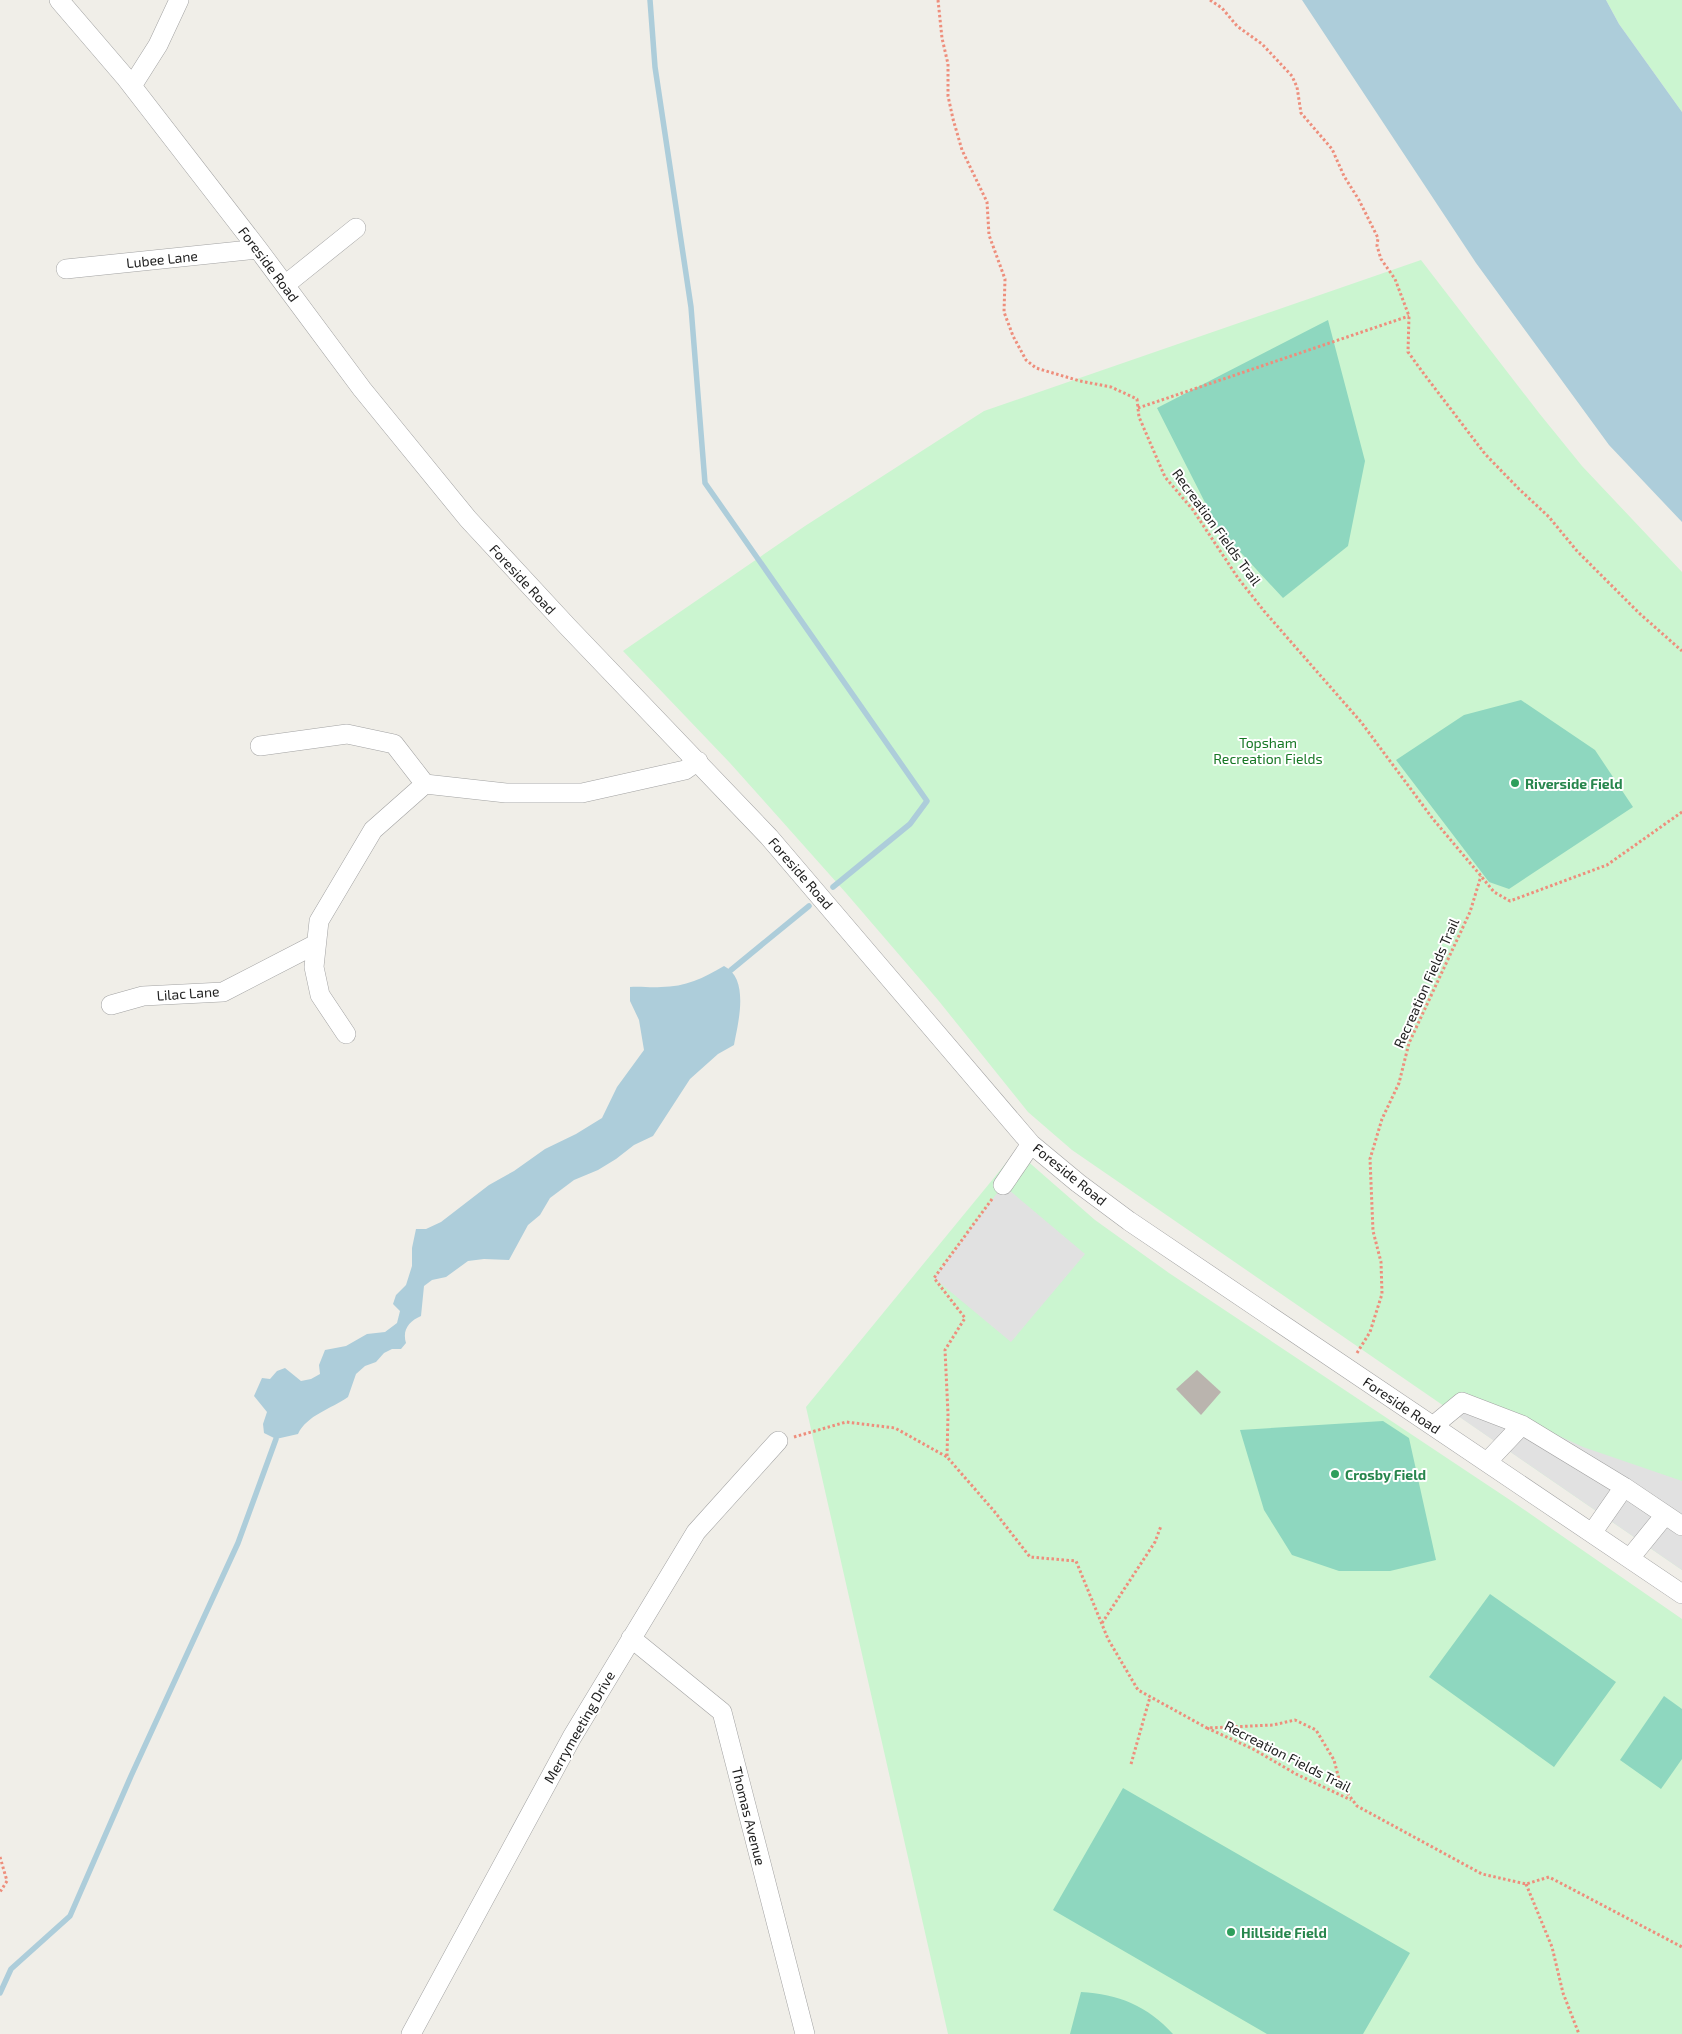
<svg xmlns="http://www.w3.org/2000/svg" width="1682" height="2034" font-family="'Exo 2',sans-serif">
	<style>
		.park { fill: #cbf5d0 }
		.pitch { fill: #8ed7bf }
		.parking { fill: #e1e1e1 }
		.water { fill: #adcdda }
		.lines { fill: none; stroke-linecap: round; stroke-linejoin: round }
		.stream { stroke: #adcdda; stroke-width: 5.5 }
		.building { fill: #bab4ae }
		.minor-casing { stroke: #a2a2a2; stroke-width: 20 }
		.path { stroke: #ee8e7c; stroke-width: 3; stroke-dasharray: 2.5 2.5; stroke-linecap: butt }
		.minor { stroke: #fff; stroke-width: 19 }
		.leisure-dot { fill: #2e9e5b; stroke: #fff; stroke-width: 2 }
		.labels { text-anchor: middle; dominant-baseline: central; stroke-width: 4; stroke-linejoin: round; paint-order: stroke }
		.street-label { font-size: 14px; fill: #212121; stroke: #fff }
		.park-label { font-size: 14px; fill: #167724; stroke: #fff }
		.leisure-label { font-size: 14px; font-weight: bold; fill: #27864d; stroke: #fff; text-anchor: start }
	</style>
	<rect width="100%" height="100%" fill="#f0eee8"/>
	<path class="park" d="M1606,0h76v112l-63,-88z
		M1421,260l118,153 43,53 100,106v998l-610,-420 -44,-38 -90,-112 -92,-107 -116,-130 -107,-112 182,-125 179,-115z
		M1016,1151l79,69 74,53 344,229 169,117v415h-734l-142,-627z"/>
	<path class="pitch" d="M1328,320l37,141 -17,85 -65,52 -65,-70 -61,-120z
		M1521,700l74,50 38,57 -124,82 -20,-7 -93,-122 68,-45z
		M1383,1421l26,17 27,122 -46,11h-51l-47,-16 -28,-45 -24,-80z
		M1490,1594l126,88 -62,85 -125,-90z
		M1664,1696l18,13v50l-21,30 -41,-29z
		M1123,1788l287,165 -47,81h-96l-214,-124z
		M1081,1992c37,2 67,14 92,42h-103z"/>
	<path class="parking" d="M1003,1185l82,69 -74,88 -77,-64z
		M1464,1392l119,55 99,34v89l-234,-161z"/>
	<path class="water" d="M1302,0h304l13,24 63,88v410l-73,-77 -133,-182z
		M724,966c26,13 14,57 10,79l-16,9 -28,25 -37,57 -19,9 -18,14 -18,11 -24,10 -24,18 -10,17 -12,10 -19,35 -25,-1 -16,2 -22,16 -14,3 -8,6 -3,30c-12,5 -19,14 -15,27l-5,6h-9l-8,4 -8,9 -11,4 -9,8 -8,23c-17,12 -41,18 -50,37l-22,5 -12,-6 -1,-9 4,-12 -13,-16 8,-18 8,1 7,-8 8,-3 16,13 10,-2 9,-5 -1,-9 6,-15 21,-4 21,-12 18,-2 12,-9 3,-12 -7,-7 3,-9 10,-10 6,-19v-18l4,-19h10l15,-7 48,-37 25,-14 31,-22 31,-15 26,-16 15,-31 27,-37 -5,-30 -9,-19v-14c11,-1 20,1 31,0 24,0 43,-9 63,-21z"/>
	<g class="lines">
		<path class="stream" d="M650,0l5,67 36,240 14,176 222,318 -17,23 -77,63
			M731,970l78,-64
			M0,1993l11,-24 59,-53 61,-140 107,-233 38,-104"/>
	</g>
	<path class="building" d="M1197,1370l24,22 -20,23 -25,-26z"/>
	<g class="lines">
		<defs>
			<path id="minor" d="M59,0l66,77 133,172 104,140 106,130 100,108 201,210 262,307 47,39 51,38 553,373
				M132,86l26,-41 21,-45
				M66,269l192,-20
				M285,285l71,-57
				M260,746l87,-12 47,10 31,40
				M111,1005l32,-9 80,-4 93,-48
				M346,1034l-26,-39 -6,-28 5,-46 54,-91 52,-46 81,9h76l103,-23 13,-9
				M1003,1185l28,-41
				M1433,1426l29,-24 60,23 102,62 58,39
				M1487,1462l35,-37
				M1592,1533l32,-46
				M1630,1558l35,-43
				M631,1638l91,74 83,322
				M411,2034l161,-297 124,-205 82,-91"/>
		</defs>
		<use href="#minor" class="minor-casing"/>
		<path class="path" d="M938,0l4,38 6,26v32l5,23 9,31 25,52 2,33 16,44 -1,33 9,24 13,24 10,8 44,13 31,6 26,12 2,18 26,60 28,33 45,68 26,33 97,111 72,97 48,57 13,16 16,9 97,-36 75,-53
			M1210,0l12,8 15,18 25,18 30,32 5,11 4,26 31,36 12,27 15,24 19,38 -1,8 4,13 14,20 14,37 -1,36 16,22 61,80 34,35 30,28 28,34 62,62 43,38
			M1138,408l271,-92
			M992,1199l-58,79 31,40 -20,32 3,64 -1,43 47,54 36,46 46,4 32,78 30,51 69,38 66,-3 22,-5 21,10 18,30 6,23 17,23 125,68 44,10 23,-7 133,70
			M1357,1353l13,-21 12,-38 -1,-32 -8,-31 -3,-72 12,-40 17,-36 10,-40 61,-131 11,-36
			M794,1437l52,-15 49,6 52,29
			M1102,1623l53,-81 6,-16
			M1207,1728l46,21 43,25 55,26
			M1131,1764l19,-67
			M0,1857l7,24 -7,11
			M1526,1884l26,63 11,46 16,41"/>
		<use href="#minor" class="minor"/>
	</g>
	<g class="leisure-dot">
		<circle cx="1515" cy="783" r="5"/>
		<circle cx="1335" cy="1474" r="5"/>
		<circle cx="1231" cy="1932" r="5"/>
	</g>
	<g class="labels">
		<g class="street-label">
			<text transform="translate(162 259) rotate(-6)">Lubee Lane</text>
			<text transform="translate(269 264) rotate(53)">Foreside Road</text>
			<text transform="translate(1217 527) rotate(54)">Recreation Fields Trail</text>
			<text transform="translate(523 579) rotate(47)">Foreside Road</text>
			<text transform="translate(801 873) rotate(49)">Foreside Road</text>
			<text transform="translate(1426 983) rotate(-66)">Recreation Fields Trail</text>
			<text transform="translate(188 993) rotate(-4)">Lilac Lane</text>
			<text transform="translate(1070 1174) rotate(39)">Foreside Road</text>
			<text transform="translate(1402 1405) rotate(34)">Foreside Road</text>
			<text transform="translate(579 1727) rotate(-60)">Merrymeeting Drive</text>
			<text transform="translate(1288 1756) rotate(27)">Recreation Fields Trail</text>
			<text transform="translate(749 1816) rotate(76)">Thomas Avenue</text>
		</g>
		<g class="park-label">
			<text x="1268" y="742">Topsham<tspan x="1268" dy="16">Recreation Fields</tspan></text>
		</g>
		<g class="leisure-label">
			<text x="1525" y="783">Riverside Field</text>
			<text x="1345" y="1474">Crosby Field</text>
			<text x="1241" y="1932">Hillside Field</text>
		</g>
	</g>
</svg>
